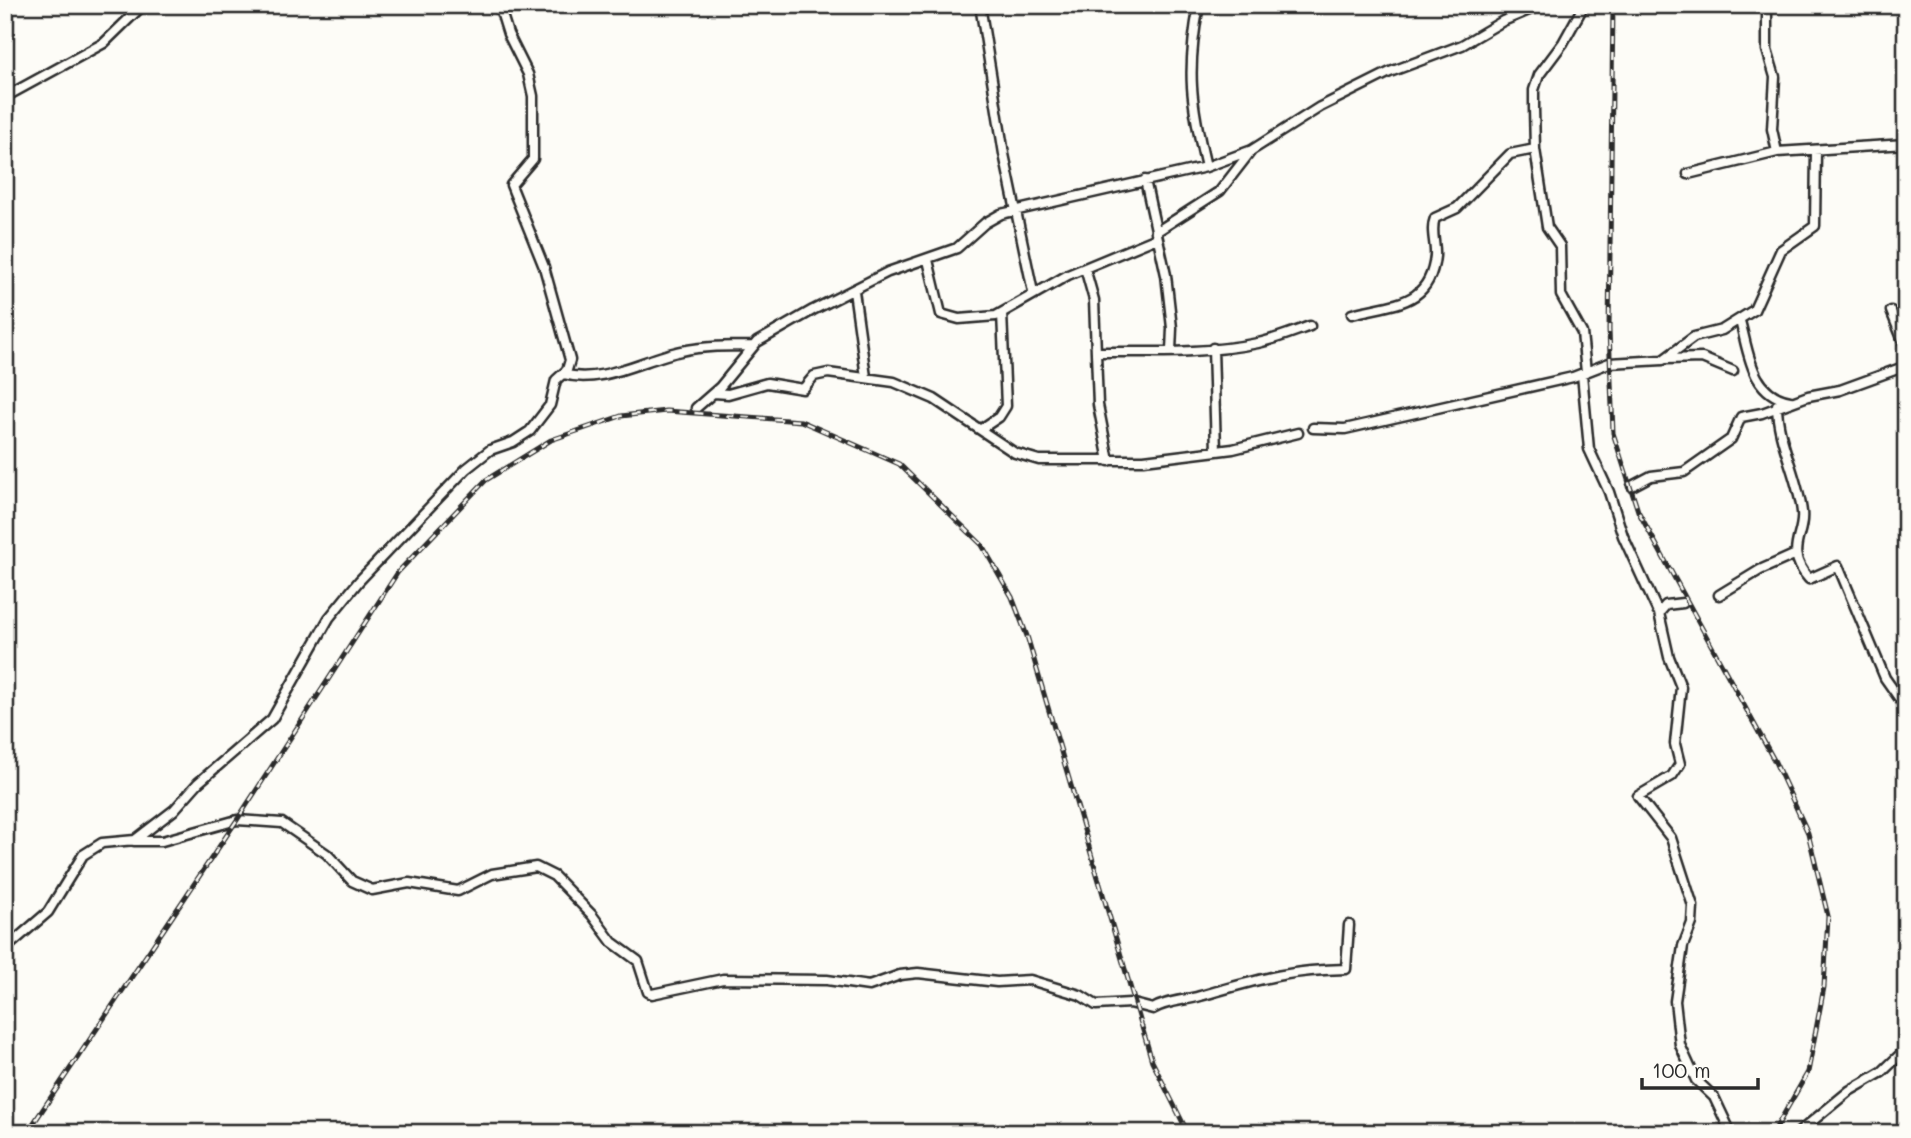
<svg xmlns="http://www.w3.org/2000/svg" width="1911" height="1138" font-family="Mali,sans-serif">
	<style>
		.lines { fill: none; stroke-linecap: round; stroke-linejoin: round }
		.minor-casing { stroke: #2b2b2b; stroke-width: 13 }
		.minor { stroke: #fdfcf7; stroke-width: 8 }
		.rail-casing { stroke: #2b2b2b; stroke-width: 5 }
		.rail { stroke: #fdfcf7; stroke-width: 2.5; stroke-dasharray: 8; stroke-linecap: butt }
	</style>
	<rect width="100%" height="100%" fill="#fdfcf7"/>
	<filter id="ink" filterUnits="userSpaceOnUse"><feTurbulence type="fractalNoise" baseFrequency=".0143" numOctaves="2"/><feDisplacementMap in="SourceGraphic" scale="14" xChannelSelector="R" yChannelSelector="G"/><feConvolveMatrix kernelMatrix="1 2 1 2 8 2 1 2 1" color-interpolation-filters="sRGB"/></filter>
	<g filter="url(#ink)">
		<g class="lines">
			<defs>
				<path id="minor" d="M980,5l24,149 29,138
					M1199,5c-13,66 -8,98 7,162
					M1584,5l-21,38 -24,32 -5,15v18l1,41 12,78 13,19 1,49 21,38 4,39
					M1767,5v45l8,27 -3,52 5,23
					M5,97l99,-54 39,-38
					M1688,174l89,-22 129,-8
					M1145,180l21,95 6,53 -1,23
					M1156,232l64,-41 31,-40
					M928,260l13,54 18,5 37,-3 72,-41 89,-37
					M1085,268l9,32 4,105 11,56
					M854,291l12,86
					M1891,311l15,37
					M1352,314c40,-11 78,-7 83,-58 1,-12 -5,-26 0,-38l22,-10 53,-54 25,-5
					M1740,321c9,32 11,73 50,80
					M1213,348l3,103
					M1096,352c53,0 110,2 162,-9 18,-4 35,-11 52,-17
					M1666,359l36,-1 31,13
					M563,374c39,11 80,-15 118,-23 23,-5 47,-5 71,-5
					M1582,374l7,75 20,43 14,44 34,74
					M714,393l14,1 39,-11 36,6 11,-13 14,-3 66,9 40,17 81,54 24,7h105l89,-11 65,-16
					M1777,405c0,36 21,71 25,107 3,25 -19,37 7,67l29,-13 47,112 21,30
					M696,408l24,-21 37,-45 56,-32 75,-38 69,-24 28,-25 16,-9 205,-47 46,-17 68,-43 70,-35 72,-27 41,-24 38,-16
					M1313,428l32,1 228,-52 36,-14 54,-3 31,-23 28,-7 32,-20 27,-60 34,-24 1,-75
					M981,429l18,-12 7,-11 -4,-93
					M1632,486l19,-10 33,-4 47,-33 10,-22 21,-4 46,-17 32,-6 66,-24
					M1719,595l41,-25 36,-16
					M1683,603l-17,2 -7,8 10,44 12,30 -6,57 5,20 -8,12 -34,20 33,42 22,68 -1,17 -9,23 -8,55 5,44 16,35 18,17 17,36
					M134,841h28l75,-21 45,3 45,31 25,27 20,9 37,-7 49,8 34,-17 44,-7 18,9 38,39 20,27 26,19 10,31 4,2 71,-15 104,1 42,6 31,-11 18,-2 79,9 33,-2 50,15 16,10 34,-2 23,6c15,-9 31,-8 47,-13 57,-16 86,-26 146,-27l3,-44
					M5,949l43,-37 35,-57 19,-12 33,-3 39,-30 24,-27 74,-64 57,-101 30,-37 107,-112 24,-19 23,-8 17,-11 20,-26 6,-25 11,-10 3,-10 -26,-93 -33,-82 22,-26v-63l-5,-22 -20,-40 -9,-29
					M1798,1133l51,-42 33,-19 24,-23"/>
			</defs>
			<use href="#minor" class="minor-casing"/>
			<use href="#minor" class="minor"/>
			<defs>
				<path id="rail" d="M1613,5l-4,325 4,103 25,78 137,251 33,71 20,83 -4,71 -16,85 -35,61
					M27,1133l210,-313 161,-248 88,-92 65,-40 70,-24 45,-5 135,10 98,43 83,81 30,52 15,39 125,425 36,72"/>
			</defs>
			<use href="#rail" class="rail-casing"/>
			<use href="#rail" class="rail"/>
		</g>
	</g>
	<rect width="1911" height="1138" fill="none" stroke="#fdfcf7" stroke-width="28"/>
	<rect x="14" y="14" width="1883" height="1110" fill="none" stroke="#2b2b2b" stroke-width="2.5" filter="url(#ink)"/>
	<path d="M1642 1078v10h116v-10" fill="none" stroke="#2b2b2b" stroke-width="3.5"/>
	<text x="1652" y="1078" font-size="21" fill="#2b2b2b" stroke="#fdfcf7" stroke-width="5" paint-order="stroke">100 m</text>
</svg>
